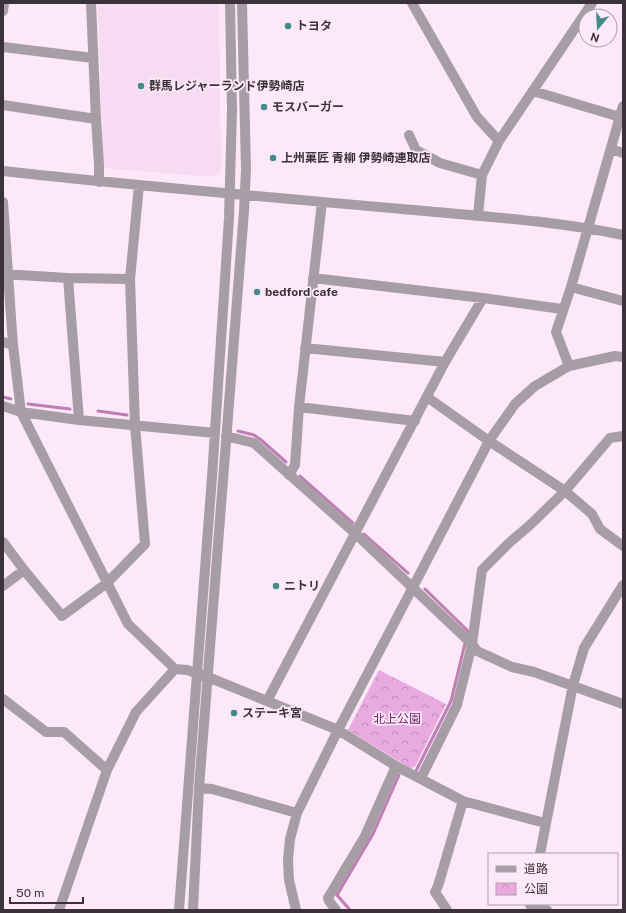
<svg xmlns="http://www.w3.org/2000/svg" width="626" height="913" font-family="'Public Sans','Noto Sans JP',sans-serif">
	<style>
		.built { fill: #f7dbf2 }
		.park { fill: url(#park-crowns) }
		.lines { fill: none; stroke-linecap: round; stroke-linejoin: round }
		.stream { stroke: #be7eb5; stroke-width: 3 }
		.minor { stroke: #a79ea5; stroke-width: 10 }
		.poi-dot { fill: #438b88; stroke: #fde8f9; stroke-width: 1.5 }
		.labels { text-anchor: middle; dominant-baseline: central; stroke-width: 3.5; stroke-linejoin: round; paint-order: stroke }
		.poi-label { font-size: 12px; font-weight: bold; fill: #3c333a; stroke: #fde8f9; text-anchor: start }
		.park-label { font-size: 12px; fill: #71246a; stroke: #fde8f9 }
	</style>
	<defs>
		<pattern id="park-crowns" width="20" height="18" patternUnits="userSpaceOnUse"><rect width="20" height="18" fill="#e8aadf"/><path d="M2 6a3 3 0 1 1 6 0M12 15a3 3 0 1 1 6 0" fill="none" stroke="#bd8bb6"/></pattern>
	</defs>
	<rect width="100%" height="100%" fill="#fde8f9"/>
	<path class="built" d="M97,3h122l2,168 -10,6 -108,-9 -4,-137z"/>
	<path class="park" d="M379,670l67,34 -31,63 -5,1 -62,-38z"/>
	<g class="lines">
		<path class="stream" d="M3,397l8,2
			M28,404l42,5
			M98,411l29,4
			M238,431l16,4 7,5 25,22
			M300,476l53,47
			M364,534l44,39
			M416,771l35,-70 17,-70 -43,-42
			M350,910l-13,-15 36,-61 26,-59"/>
		<path class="minor" d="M91,3l5,116 3,46v17
			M412,3l65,114 22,24
			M3,11l1,-8
			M3,47l90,11
			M533,91l87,26
			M3,105l93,14
			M409,135l7,15 24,13 42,12
			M611,149l12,4
			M3,171c133,15 266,26 399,38 74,7 149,11 221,26
			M3,202l10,143 8,67 107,212 47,45 12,1 21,7 130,53 58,36 67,35 -25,85 -3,6 12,18
			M478,216l4,-41 17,-34 93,-138
			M3,274l65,4 62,1
			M68,278l11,142
			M313,278l170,20 79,11
			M571,287l52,14
			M3,342l10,3
			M305,348l140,14
			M569,366l-13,-34 15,-45 52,-181
			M427,397l62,44 76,50 27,23 8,15 23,17
			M3,406l18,6 58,8 136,13
			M299,407l116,14
			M226,436l28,7 102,91 116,110 5,7 35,16 22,5 89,32
			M289,475l6,-10 4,-58 23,-205
			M3,542l21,28 38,46 45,-33 38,-39 -10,-119 -5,-146 9,-94
			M3,586l21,-16
			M3,699l43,33h18l43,38
			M267,701l178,-339 38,-64
			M421,778l36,-73 15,-61 10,-74 27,-27 21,-18 35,-34 45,-53 13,-2
			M199,788l13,1 85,24
			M463,801l82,22
			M540,854l33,-169 11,-37 39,-63
			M530,905l17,5
			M59,910l48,-140 29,-58 39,-43
			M179,910l33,-433 17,-259 3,-108 -2,-107
			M193,910l6,-122 45,-577 2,-42 -4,-166
			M296,910l-7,-30 -1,-20 2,-21 7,-26 41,-83 74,-141 77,-148 26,-37 20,-18 34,-20 46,-10 8,1
			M336,910l-7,-9 -1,-3 37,-62 31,-70"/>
	</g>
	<g class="poi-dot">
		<circle cx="288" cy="26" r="4"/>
		<circle cx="141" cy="86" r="4"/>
		<circle cx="264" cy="107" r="4"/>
		<circle cx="273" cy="158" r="4"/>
		<circle cx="257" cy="292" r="4"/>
		<circle cx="276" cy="586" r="4"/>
		<circle cx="234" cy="713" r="4"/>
	</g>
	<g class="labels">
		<g class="poi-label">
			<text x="296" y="26">トヨタ</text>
			<text x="149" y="86">群馬レジャーランド伊勢崎店</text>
			<text x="272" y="107">モスバーガー</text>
			<text x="281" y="158">上州菓匠 青柳 伊勢崎連取店</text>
			<text x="265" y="292">bedford cafe</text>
			<text x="284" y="586">ニトリ</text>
			<text x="242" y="713">ステーキ宮</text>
		</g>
		<g class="park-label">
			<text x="397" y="719">北上公園</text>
		</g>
	</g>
	<rect width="626" height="913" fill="none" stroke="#3c333a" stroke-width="8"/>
	<rect x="488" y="853" width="130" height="52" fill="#fde8f9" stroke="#b0a0ad"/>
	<rect x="496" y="866" width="20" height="6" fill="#a79ea5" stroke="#b0a0ad"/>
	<text x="524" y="873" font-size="12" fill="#3c333a">道路</text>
	<rect x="496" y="883" width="20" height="12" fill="url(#park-crowns)" stroke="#b0a0ad"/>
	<text x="524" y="893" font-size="12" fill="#3c333a">公園</text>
	<g transform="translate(598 28) rotate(198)"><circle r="19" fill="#fde8f9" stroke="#b0a0ad"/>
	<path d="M0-3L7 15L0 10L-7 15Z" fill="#438b88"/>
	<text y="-6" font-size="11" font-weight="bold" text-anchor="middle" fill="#3c333a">N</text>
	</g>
	<path d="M10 897v6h73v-6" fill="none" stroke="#3c333a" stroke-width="2"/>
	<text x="16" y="897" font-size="12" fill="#3c333a" stroke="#fde8f9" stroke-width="3" paint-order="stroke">50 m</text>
</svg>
